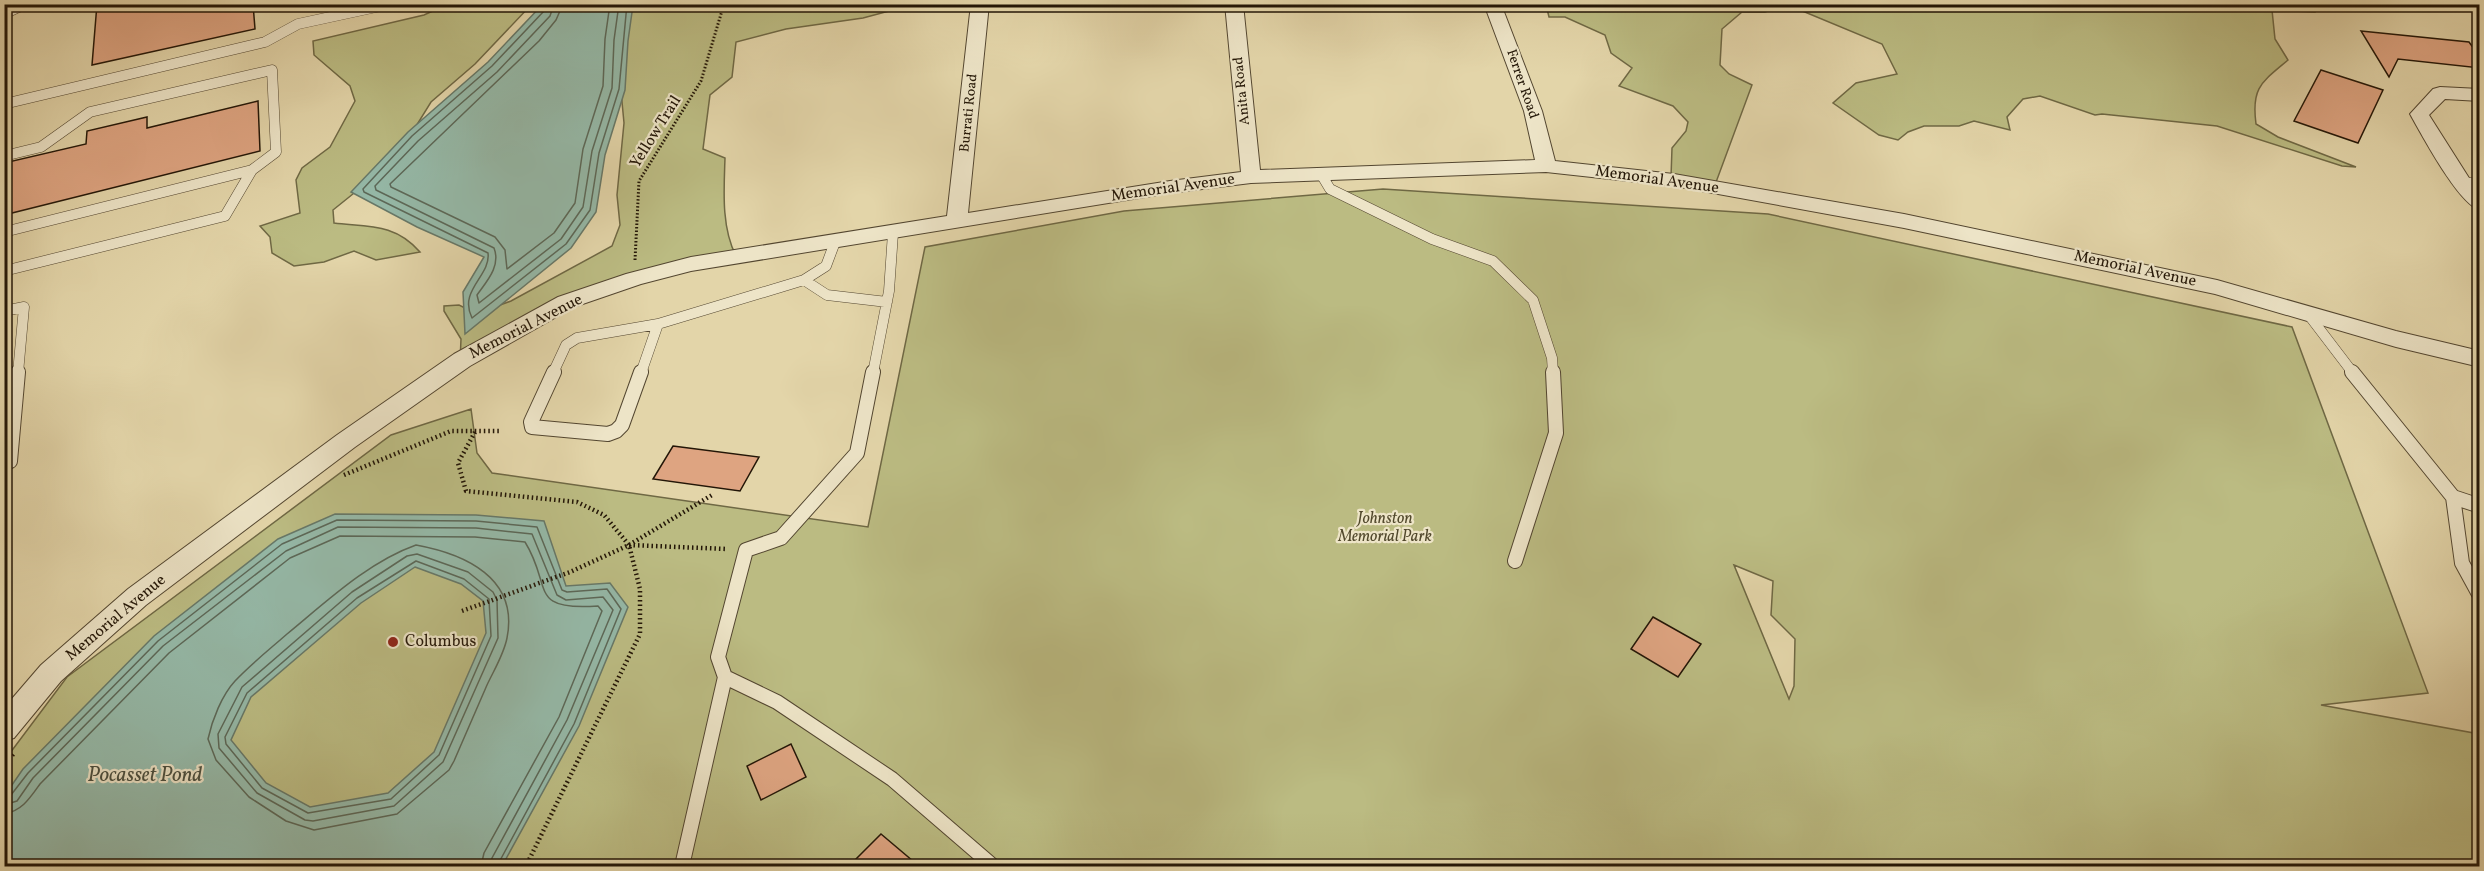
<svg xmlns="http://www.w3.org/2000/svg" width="2484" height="871" font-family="Vollkorn,serif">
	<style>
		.green { fill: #bbbb82; stroke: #6f6844; stroke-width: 1.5; fill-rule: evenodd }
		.water { fill: #95b9a8; stroke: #677868; stroke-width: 1.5; fill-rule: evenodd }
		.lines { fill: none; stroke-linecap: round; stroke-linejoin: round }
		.shore { stroke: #5c6858; stroke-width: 1.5 }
		.building { fill: #dea481; stroke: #231607; stroke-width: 1.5 }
		.service-far1-casing { stroke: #534630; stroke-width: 11 }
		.service-casing { stroke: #534630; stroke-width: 16 }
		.minor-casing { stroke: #534630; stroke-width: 2 }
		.path-far1 { stroke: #231607; stroke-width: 3; stroke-dasharray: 1.5 2; stroke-linecap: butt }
		.path { stroke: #231607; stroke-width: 4.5; stroke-dasharray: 1.5 3; stroke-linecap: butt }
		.service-far1 { stroke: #ede4c7; stroke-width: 10 }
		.service { stroke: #ede4c7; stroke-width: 14 }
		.minor { fill: #ede4c7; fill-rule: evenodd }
		.poi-dot { fill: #8f2418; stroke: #ede4c7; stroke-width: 2 }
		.labels { text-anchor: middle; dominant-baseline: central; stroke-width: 4.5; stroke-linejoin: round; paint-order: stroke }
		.far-street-label { font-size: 14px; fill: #231607; stroke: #ede4c7 }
		.street-label { font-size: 16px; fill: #231607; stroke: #ede4c7 }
		.park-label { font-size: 16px; font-style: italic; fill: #51482c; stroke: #ede4c7 }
		.poi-label { font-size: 16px; fill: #231607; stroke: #ede4c7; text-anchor: start }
		.near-water-label { font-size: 21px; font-style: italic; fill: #4b4f3f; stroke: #ede4c7 }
	</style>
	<rect width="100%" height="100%" fill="#e3d5a9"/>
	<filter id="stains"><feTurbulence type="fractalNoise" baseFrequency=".00333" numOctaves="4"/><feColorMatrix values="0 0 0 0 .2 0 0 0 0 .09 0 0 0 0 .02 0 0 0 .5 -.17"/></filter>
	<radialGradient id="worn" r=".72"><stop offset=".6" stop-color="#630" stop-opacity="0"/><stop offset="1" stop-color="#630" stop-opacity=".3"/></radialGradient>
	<path class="green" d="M635,4h249l9,6 -30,8 -77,11 -50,13 -4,35 -22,18 -7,54 22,9c-1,31 -4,69 11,98l-158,43 -118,63 1,-23 -17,-28v-5l15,-1 8,4 19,1 25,-9 101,-55 8,-21 -3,-30 7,-72 -8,-85 12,-29z
		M446,5h85l-56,59 -44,38 -26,42 -31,33 -41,33 1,13c34,4 61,0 86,29l-44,8 -22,-9 -30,11 -30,4 -22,-13 -2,-16 -10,-11 40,-13 -4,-33 6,-12 28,-21 25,-46 -5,-15 -36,-31 -1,-14 111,-26z
		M1546,5h770l-1,7 -43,-2 3,29 13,21c-26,22 -37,27 -32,64l22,13 78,30 -14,-1 -125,-40 -115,-12 -7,1 -55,-19 -17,3 -16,18 3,13 -36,-9 -15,5h-35l-16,6 -10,8 -19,-5 -46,-32 23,-20 41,-9 -15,-30 -82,-34 -18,-3 -17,5h-23l-20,17 -2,36 9,9 23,11 -37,100 -44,-8 1,-29 14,-17 2,-9 -15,-16 -54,-20 13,-18 -21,-15 -6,-18 -40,-18h-16z
		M1383,189l385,25 524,113 136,366 -107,12 158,29 1,132h-2475l-1,-105 63,-84 324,-242 80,-26 6,44 15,20 376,54 57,-280 199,-36zM1734,565l39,16 -2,34 24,24 -1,47 -5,13z"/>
	<path class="water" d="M542,5h91l-5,36 -3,49 -20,65 -9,57 -25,36 -106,86 -2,-42 21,-35 -67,-30 -66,-35 57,-60 80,-70z
		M335,514l141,1 68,6 22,65 44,-3 18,24 -49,119 -77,140h-497v-71l18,-26 131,-133 124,-97zM415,567l46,17 22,17 3,32 -52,119 -46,41 -78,14 -44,-24 -35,-43 20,-43 110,-94z"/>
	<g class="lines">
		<path class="shore" d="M546,4l-2,7 -52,55 -80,70 -49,53 1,3 124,61c3,23 -30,37 -16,65l94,-74 24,-34 9,-57 20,-64 8,-85
			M554,4l-4,12 -53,56 -79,69 -43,45 1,4 118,58c7,18 -7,33 -17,47l2,8 82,-64 22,-32 9,-56 20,-63 2,-48 5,-36
			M563,4l-7,16 -17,21 -149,143 1,3 104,50 10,13 2,19 47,-36 21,-30 8,-54 20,-63 2,-47 5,-35
			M416,545c49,9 103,33 91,93 -3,16 -13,32 -20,47 -11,25 -22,51 -33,76l-5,9 -52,44 -83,16 -28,-9 -37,-24 -33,-37 -8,-21c4,-19 14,-44 27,-58 16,-17 35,-32 52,-47 39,-32 81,-72 129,-89z
			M417,554l51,18 25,20 4,8 1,38 -55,124 -49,44 -81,15 -8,-1 -48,-27 -38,-45 -1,-14 24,-47 110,-95 55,-36z
			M416,561l48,18 25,20 2,37 -52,119 -48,44 -83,14 -46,-25 -36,-44 -1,-7 22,-44 110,-95z
			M4,798l7,-3 17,-22 130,-132 124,-97 55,-24 139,1 61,6 25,63 5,2 40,-3 14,20 -47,115 -77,142
			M4,805l13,-4 16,-23 130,-132 123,-95 52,-24 138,1 56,6 25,61 9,5 37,-3 10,13 -46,110 -75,138 -2,8
			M4,814c18,-3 26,-16 36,-30l129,-131 121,-95 50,-22 135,1 50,5c28,45 2,69 73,64l4,5 -43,106 -75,136 -3,13"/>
	</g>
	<path class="building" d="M97,4h156l2,25 -163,36z
		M2361,31l108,11 11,15v11l-82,-9 -9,18z
		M2321,70l62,20 -25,53 -64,-22z
		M258,101l2,50 -256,64v-52l82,-19 1,-13 60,-14v11z
		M673,446l86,11 -19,34 -87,-12z
		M1653,617l48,27 -23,33 -47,-28z
		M791,744l15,33 -45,23 -14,-34z
		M881,834l39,33h-72z"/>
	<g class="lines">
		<defs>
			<path id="service-far1" d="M4,14l21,-10
				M4,104l261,-62 33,-18 92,-20
				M4,156l37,-9 49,-35 182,-42 4,82 -24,18
				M1321,174l9,15 102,50 61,22 40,39 19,58 1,15
				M2461,182l19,2
				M4,232l248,-62 -27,46 -221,55
				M804,280l23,15 60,7
				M4,311l20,-4 -6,66
				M2308,314l45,59
				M658,324l146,-44 22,-14 9,-24
				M553,373l13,-28 11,-7 81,-14
				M641,373l17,-49
				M873,373l16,-82 4,-58"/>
			<path id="service" d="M554,372l-23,50 1,5 76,7 8,-3 6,-6 19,-53
				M2352,372l101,125 9,66 18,33
				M4,464l6,-3 8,-89
				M2453,497l27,9
				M1515,561l41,-128 -3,-61
				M725,677l52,25 115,77 101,87
				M682,866l43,-189 -7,-20 28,-107 35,-12 76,-85 16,-81"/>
			<path id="minor" d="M971,4h18l-21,209 202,-32 71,-9 -16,-168h18l17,166 275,-10 -11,-49 -40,-107h17l41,107 13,50 119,13 230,40 313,66 179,51 84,20v16l-84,-20 -181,-53 -311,-66 -230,-42 -128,-14 -295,11 -81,10 -479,78 -50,13 -67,23 -104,59 -115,81 -209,158 -85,76 -47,57 -10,3v-33l37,-43 87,-76 209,-154 117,-81 104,-57 68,-23 65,-17 256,-41z
				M2440,87l40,2v12l-35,-2 -16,16 40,63 11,13v19c-21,-5 -58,-75 -70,-96l23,-25z"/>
		</defs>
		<use href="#service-far1" class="service-far1-casing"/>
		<use href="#service" class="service-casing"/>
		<use href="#minor" class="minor-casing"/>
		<path class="path-far1" d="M635,260l4,-79 62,-100 23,-77"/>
		<path class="path" d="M475,432l-17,31 8,28 111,11 27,13 25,30 11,44v45l-114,232
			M344,475l107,-44h48
			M629,545l98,4
			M462,611l108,-39 59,-27 83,-50
			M4,766l10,-13"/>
		<use href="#service-far1" class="service-far1"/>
		<use href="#service" class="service"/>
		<use href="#minor" class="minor"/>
	</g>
	<circle class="poi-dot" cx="393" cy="642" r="6"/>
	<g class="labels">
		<g class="far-street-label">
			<text transform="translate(1522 84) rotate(71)">Ferrer Road</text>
			<text transform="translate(1242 91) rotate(-96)">Anita Road</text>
			<text transform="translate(969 113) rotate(-84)">Burrati Road</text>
		</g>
		<g class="street-label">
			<text transform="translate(656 132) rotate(-58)">Yellow Trail</text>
			<text transform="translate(1657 180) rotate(8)">Memorial Avenue</text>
			<text transform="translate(1173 188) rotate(-8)">Memorial Avenue</text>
			<text transform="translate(2135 269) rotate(12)">Memorial Avenue</text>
			<text transform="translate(526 327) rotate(-27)">Memorial Avenue</text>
			<text transform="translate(116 618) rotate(-40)">Memorial Avenue</text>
		</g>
		<g class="park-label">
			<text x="1385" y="519">Johnston<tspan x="1385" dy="18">Memorial Park</tspan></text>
		</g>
		<g class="poi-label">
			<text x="405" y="642">Columbus</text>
		</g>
		<g class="near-water-label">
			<text x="145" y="775">Pocasset Pond</text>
		</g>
	</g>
	<rect width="2484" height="871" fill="none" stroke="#e3d5a9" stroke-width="24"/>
	<rect x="6" y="6" width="2472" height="859" fill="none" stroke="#231607" stroke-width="3"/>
	<rect x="12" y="12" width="2460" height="847" fill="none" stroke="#231607" stroke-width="1.5"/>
	<rect width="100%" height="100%" filter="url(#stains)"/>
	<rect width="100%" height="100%" fill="url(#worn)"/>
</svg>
